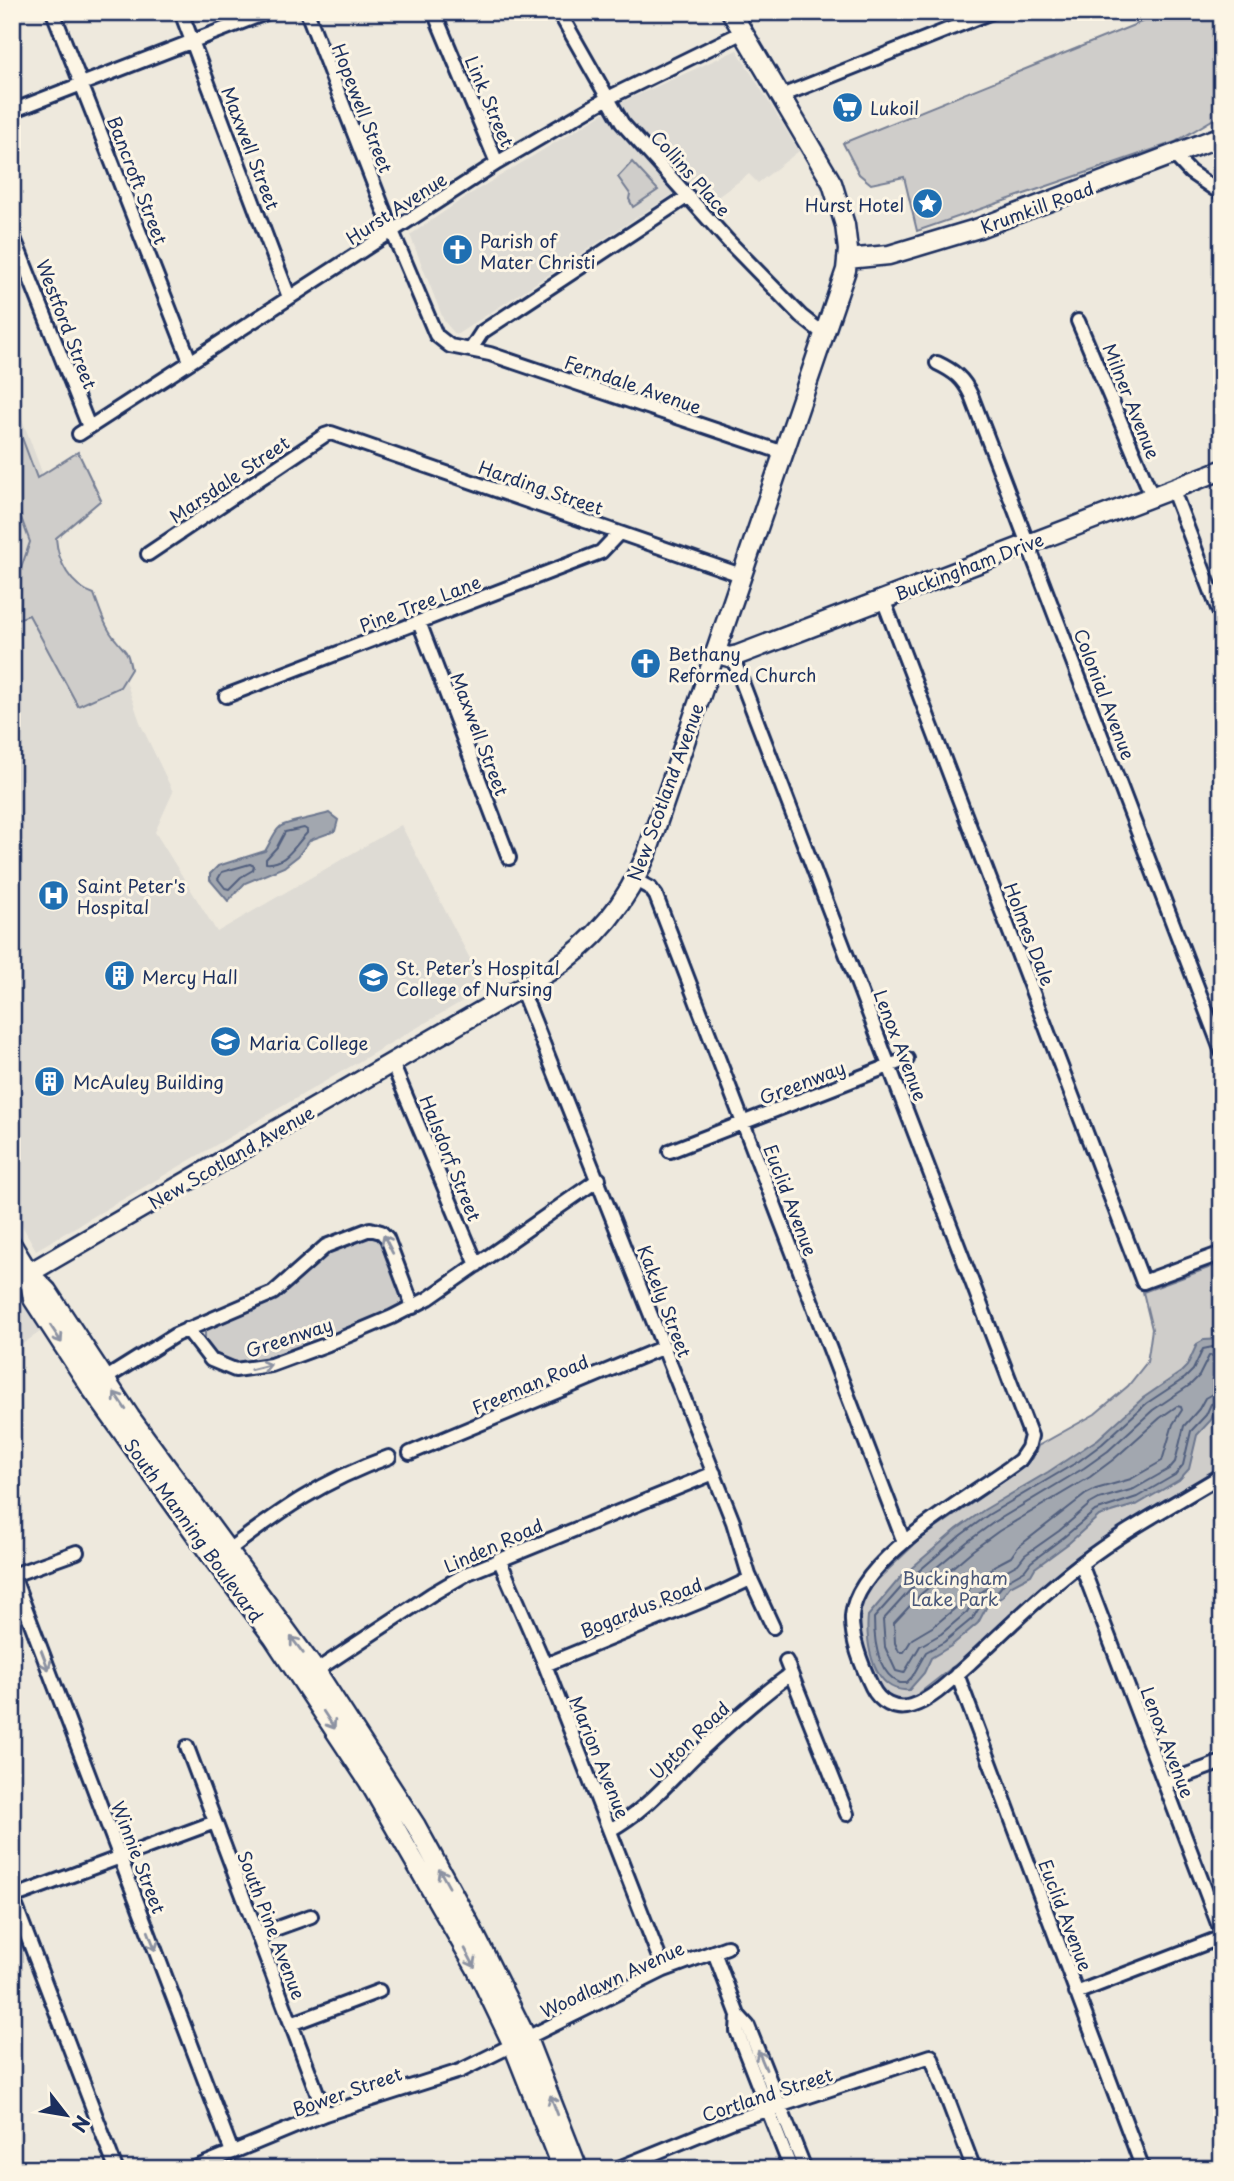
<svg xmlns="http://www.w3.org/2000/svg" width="1234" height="2181" font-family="'Playpen Sans',sans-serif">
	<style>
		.built { fill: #dedbd4 }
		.green { fill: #cfcdca; stroke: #757e94; stroke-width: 2 }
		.water { fill: #a2a7af; stroke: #6c778f; stroke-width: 2 }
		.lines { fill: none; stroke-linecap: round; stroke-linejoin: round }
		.shore { stroke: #515f7e; stroke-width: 2 }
		.street-casing { stroke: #1b2f5e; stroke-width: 18 }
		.secondary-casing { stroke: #1b2f5e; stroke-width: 23 }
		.street { stroke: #fcf5e5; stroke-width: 12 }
		.secondary { stroke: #fcf5e5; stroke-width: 18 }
		.oneway { stroke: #8c92a2 }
		.labels { text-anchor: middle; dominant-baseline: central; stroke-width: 6; stroke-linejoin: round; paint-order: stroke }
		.street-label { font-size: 18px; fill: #1b2f5e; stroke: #fcf5e5 }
		.poi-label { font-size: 18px; fill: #1b2f5e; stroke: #fcf5e5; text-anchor: start }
		.park-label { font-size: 18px; fill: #485679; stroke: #fcf5e5 }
	</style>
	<rect width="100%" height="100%" fill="#eee9dd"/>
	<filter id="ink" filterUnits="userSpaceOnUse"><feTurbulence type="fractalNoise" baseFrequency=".0143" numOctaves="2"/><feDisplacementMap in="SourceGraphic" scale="14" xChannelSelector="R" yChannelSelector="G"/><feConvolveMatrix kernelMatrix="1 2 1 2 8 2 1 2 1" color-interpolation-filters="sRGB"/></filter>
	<g filter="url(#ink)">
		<path class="built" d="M737,50l62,101 -41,32 -9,-9 -41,30 -15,-23 -237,154 -12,-14 -34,-86 57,-39 155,-94z
			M15,400l47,126 -25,18 80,111 24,70 32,67 -18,40 62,100 184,-107 84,163 -449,262 -24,-42v-806z
			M12,1304l16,3 9,8 9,13 -34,23z"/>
		<path class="green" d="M1166,12h56v102l-47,28 -258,89 -13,-54 -33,7 -12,-10 -16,-31z
			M632,162l26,28 -25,17 -4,-8 1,-5 -12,-17z
			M12,411l25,67 41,-26 23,48 -45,38c2,24 14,48 38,56 6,16 11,34 22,46 11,14 11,9 15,29l-11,18 -42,19 -49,-91 -17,6v-38l7,-9 11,-32 -10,-27 -8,-13z
			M371,1235l11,6 21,54 -1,9 -7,5c-31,13 -131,61 -159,56 -14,-3 -22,-10 -31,-20v-14l8,-9 60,-22 13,-9 38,-37z
			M1222,1263v204l-112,68 -32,23 -101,90 -60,47 -12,5h-8l-7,-3 -9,-8 -11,-20 -9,-34 -1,-28 10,-20 49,-47 98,-68 16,-14 5,-12 57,-32 33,-28 19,-24 2,-12 3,-21 -9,-37z"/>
		<path class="water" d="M329,813l9,7 -3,11 -25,9 -12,16 -14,11 -39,16 -17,18 -18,-21v-6l8,-8 47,-15c5,-7 8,-18 15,-24 4,-5 39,-10 49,-14z
			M1222,1339v67l-6,4 -5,10 -14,15 -8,34 -10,11 -41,24 -39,12 -30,27 -34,25 -4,7 -21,11 -8,11 -15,9 -9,17 -27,23 -20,12 -7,15 -15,17c-36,3 -44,-47 -41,-74l32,-38 57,-49 27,-19 64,-38 50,-33 45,-41 38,-26 6,-6 10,-22 7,-4z"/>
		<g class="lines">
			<path class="shore" d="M304,828l3,2v3c-13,13 -21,32 -41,30v-4l11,-12 8,-15z
				M250,864l4,2 -1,4 -12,7 -12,12 -4,-1 -7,-9 4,-7z
				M1222,1345l-19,4 -10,21 -8,8 -38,25 -45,41 -23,17 -91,54 -27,20 -55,47 -32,36c0,22 3,55 26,65h6l6,-6 14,-25 18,-10 29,-24 10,-17 14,-9 9,-11 19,-11 6,-8 33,-25 31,-26 42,-14 38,-22 8,-10 8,-34 15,-16 5,-11 11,-3
				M1222,1354l-13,2 -10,20 -9,9 -37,25 -45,41 -24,17 -91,55 -26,19 -54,45 -30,33 2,27 11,24 8,2 16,-27 21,-12 26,-22 9,-16 15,-11 9,-11 18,-10 7,-9 34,-24 31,-27 9,-5 35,-10 35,-20 6,-7 9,-36 15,-17 6,-11 9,-5 8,-1
				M1177,1406l4,1 1,3 -9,14 -11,37 -31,18 -35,10 -10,5 -68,53 -7,10 -17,9 -10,11 -14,10 -11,18 -25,21 -22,13 -8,13h-5l-4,-9 -1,-20 27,-29 52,-44 26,-19 91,-54 24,-18 46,-41z"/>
			<defs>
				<path id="street" d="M53,12l137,349
					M181,12l108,285
					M307,12l85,219 44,104 14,11 40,8 294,99
					M434,12l63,151
					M559,12l63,111 106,118 73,75 24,19
					M781,96l211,-84
					M12,111l256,-99
					M1174,155l16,17 32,22
					M12,233l77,194
					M1078,321l74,175
					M471,349l11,-17 206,-136
					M937,363c17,8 26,15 34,32l251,657
					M79,434l418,-271 111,-65 135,-66
					M1172,488l50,131
					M148,554l177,-119 6,-2 410,142
					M883,599l260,683 79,-29
					M419,622l90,236
					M732,656l299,780 -3,12 -8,12c-44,34 -164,97 -168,156 -1,24 10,50 20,71 7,15 23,24 39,19 23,-7 43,-29 60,-44 36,-34 72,-69 111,-99 44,-34 93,-59 140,-88
					M226,696l375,-144 18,-19
					M635,880l15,8 6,8 248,646
					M521,988l212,534 16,53 24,52
					M392,1063l85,202
					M670,1151l237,-92
					M187,1329l24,31 24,10 36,-5 57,-21 64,-27 37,-19 170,-119
					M100,1382l75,-47 98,-42 53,-47 44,-17 11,3 6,6 26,69
					M410,1453l254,-106
					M223,1554c57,-43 98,-73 166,-97
					M499,1559l46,106 119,305
					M1081,1564l141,370
					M12,1573l220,579
					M13,1575l64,-23
					M786,1661l61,153
					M545,1665l169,-69 36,-17
					M311,1674l121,-80 36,-21 246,-100
					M957,1674l186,495
					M187,1747l138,367
					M1165,1783l57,-21
					M610,1830c33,-18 56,-45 82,-71 31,-30 64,-60 99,-85
					M12,1896l104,273
					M13,1897l202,-75
					M258,1935l53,-19
					M714,1952l24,63 10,11 57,143
					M1076,1993l146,-56
					M738,2015l-1,16 54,138
					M291,2024l88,-33
					M192,2169l133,-55 135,-43 204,-101 63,-23
					M616,2169l120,-49 195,-64 43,113"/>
				<path id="secondary" d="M847,259l42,-4 90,-27 243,-92
					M715,653l14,4 9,-2 484,-185
					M12,1245l17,28 18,18 83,126 186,254 100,155 52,95 59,118 51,130
					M29,1273l4,26 58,89 123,172 59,77 96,145 107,186 37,77 49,124
					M12,1283l538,-312c45,-29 77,-68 97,-118l199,-583 2,-20 -3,-25 -13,-42 -101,-171"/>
			</defs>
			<use href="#street" class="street-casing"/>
			<use href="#secondary" class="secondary-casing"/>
			<use href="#street" class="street"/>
			<use href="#secondary" class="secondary"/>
		</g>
		<defs><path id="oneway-shaft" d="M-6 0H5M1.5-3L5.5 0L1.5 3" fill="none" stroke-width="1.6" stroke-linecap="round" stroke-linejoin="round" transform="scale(1.75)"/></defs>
		<g class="oneway">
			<use href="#oneway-shaft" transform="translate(388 1244) rotate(-117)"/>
			<use href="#oneway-shaft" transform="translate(56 1334) rotate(57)"/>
			<use href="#oneway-shaft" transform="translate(261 1367) rotate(-14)"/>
			<use href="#oneway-shaft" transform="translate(120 1401) rotate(-124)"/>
			<use href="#oneway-shaft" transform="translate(297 1645) rotate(-127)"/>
			<use href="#oneway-shaft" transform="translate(45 1660) rotate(69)"/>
			<use href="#oneway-shaft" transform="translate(329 1720) rotate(57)"/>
			<use href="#oneway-shaft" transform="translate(444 1878) rotate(-119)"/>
			<use href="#oneway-shaft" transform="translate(152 1941) rotate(69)"/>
			<use href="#oneway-shaft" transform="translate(470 1958) rotate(62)"/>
			<use href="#oneway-shaft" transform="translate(762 2060) rotate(-113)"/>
			<use href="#oneway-shaft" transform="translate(554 2105) rotate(-111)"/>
		</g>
	</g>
	<defs>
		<symbol id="supermarket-disc" viewBox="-11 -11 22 22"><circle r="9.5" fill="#1f6fb2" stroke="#fcf5e5"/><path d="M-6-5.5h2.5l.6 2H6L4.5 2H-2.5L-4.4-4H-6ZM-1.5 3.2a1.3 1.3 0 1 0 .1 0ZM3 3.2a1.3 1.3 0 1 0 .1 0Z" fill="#fff"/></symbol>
		<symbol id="sight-disc" viewBox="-11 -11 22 22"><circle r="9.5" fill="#1f6fb2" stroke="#fcf5e5"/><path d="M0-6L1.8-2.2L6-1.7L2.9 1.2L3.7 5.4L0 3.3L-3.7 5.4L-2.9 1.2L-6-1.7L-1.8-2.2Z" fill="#fff"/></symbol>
		<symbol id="church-disc" viewBox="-11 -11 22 22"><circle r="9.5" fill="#1f6fb2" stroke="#fcf5e5"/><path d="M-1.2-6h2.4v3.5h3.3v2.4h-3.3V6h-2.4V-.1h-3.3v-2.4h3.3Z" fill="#fff"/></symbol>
		<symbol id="hospital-disc" viewBox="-11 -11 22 22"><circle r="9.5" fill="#1f6fb2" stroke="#fcf5e5"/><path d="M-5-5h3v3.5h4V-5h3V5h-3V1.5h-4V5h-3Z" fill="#fff"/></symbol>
		<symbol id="building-disc" viewBox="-11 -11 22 22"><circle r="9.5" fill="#1f6fb2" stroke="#fcf5e5"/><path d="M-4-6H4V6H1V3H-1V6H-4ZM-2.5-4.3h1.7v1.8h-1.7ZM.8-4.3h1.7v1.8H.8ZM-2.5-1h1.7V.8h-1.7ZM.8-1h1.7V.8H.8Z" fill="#fff"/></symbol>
		<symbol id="university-disc" viewBox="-11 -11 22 22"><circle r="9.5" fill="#1f6fb2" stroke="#fcf5e5"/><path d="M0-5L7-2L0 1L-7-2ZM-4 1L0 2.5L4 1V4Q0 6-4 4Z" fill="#fff"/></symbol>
	</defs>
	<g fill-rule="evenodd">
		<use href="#supermarket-disc" x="830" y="90" width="35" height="35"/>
		<use href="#sight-disc" x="910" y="186" width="35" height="35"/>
		<use href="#church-disc" x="440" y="232" width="35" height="35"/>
		<use href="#church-disc" x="628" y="646" width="35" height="35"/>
		<use href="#hospital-disc" x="36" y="878" width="35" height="35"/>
		<use href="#building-disc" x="102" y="958" width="35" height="35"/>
		<use href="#university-disc" x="356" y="960" width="35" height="35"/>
		<use href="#university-disc" x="208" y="1024" width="35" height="35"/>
		<use href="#building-disc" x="32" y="1064" width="35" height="35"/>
	</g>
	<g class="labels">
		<g class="street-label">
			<text transform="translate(490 101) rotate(67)">Link Street</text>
			<text transform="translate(363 108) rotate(69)">Hopewell Street</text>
			<text transform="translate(251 148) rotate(69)">Maxwell Street</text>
			<text transform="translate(691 173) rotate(48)">Collins Place</text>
			<text transform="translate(138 180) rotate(69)">Bancroft Street</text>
			<text transform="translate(1037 207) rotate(-20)">Krumkill Road</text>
			<text transform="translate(396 208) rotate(-33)">Hurst Avenue</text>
			<text transform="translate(67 324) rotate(69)">Westford Street</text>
			<text transform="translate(633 384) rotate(19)">Ferndale Avenue</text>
			<text transform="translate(1132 401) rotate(68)">Milner Avenue</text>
			<text transform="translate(229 479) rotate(-34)">Marsdale Street</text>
			<text transform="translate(541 487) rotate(19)">Harding Street</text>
			<text transform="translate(969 566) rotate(-21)">Buckingham Drive</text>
			<text transform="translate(420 603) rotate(-21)">Pine Tree Lane</text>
			<text transform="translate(1105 694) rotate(69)">Colonial Avenue</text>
			<text transform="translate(480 734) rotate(69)">Maxwell Street</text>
			<text transform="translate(665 792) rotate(-70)">New Scotland Avenue</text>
			<text transform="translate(1030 934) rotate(69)">Holmes Dale</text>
			<text transform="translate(901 1045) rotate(69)">Lenox Avenue</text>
			<text transform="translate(802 1082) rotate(-21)">Greenway</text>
			<text transform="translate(231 1157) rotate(-30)">New Scotland Avenue</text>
			<text transform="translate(451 1158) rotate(68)">Halsdorf Street</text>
			<text transform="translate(791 1200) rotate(69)">Euclid Avenue</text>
			<text transform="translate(665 1301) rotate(69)">Kakely Street</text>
			<text transform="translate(289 1337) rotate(-18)">Greenway</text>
			<text transform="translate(530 1384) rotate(-23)">Freeman Road</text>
			<text transform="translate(194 1530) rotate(54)">South Manning Boulevard</text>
			<text transform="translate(493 1545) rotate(-24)">Linden Road</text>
			<text transform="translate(641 1607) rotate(-22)">Bogardus Road</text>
			<text transform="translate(689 1740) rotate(-44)">Upton Road</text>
			<text transform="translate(1168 1742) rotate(69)">Lenox Avenue</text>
			<text transform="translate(600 1757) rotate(68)">Marion Avenue</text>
			<text transform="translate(139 1857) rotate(69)">Winnie Street</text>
			<text transform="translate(1066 1915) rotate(69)">Euclid Avenue</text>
			<text transform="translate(272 1925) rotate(69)">South Pine Avenue</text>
			<text transform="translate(612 1979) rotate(-25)">Woodlawn Avenue</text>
			<text transform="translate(347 2091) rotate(-19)">Bower Street</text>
			<text transform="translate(767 2094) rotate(-18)">Cortland Street</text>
		</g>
		<g class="poi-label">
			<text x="870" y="107">Lukoil</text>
			<text x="904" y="204" text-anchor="end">Hurst Hotel</text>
			<text x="480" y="240">Parish of<tspan x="480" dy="21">Mater Christi</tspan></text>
			<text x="668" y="653">Bethany<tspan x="668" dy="21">Reformed Church</tspan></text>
			<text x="77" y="885">Saint Peter's<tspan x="77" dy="21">Hospital</tspan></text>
			<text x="396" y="967">St. Peter’s Hospital<tspan x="396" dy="21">College of Nursing</tspan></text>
			<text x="142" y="976">Mercy Hall</text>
			<text x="249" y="1042">Maria College</text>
			<text x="73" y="1081">McAuley Building</text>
		</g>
		<g class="park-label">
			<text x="955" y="1577">Buckingham<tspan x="955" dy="21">Lake Park</tspan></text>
		</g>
	</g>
	<rect width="1234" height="2181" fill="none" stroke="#fcf5e5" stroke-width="42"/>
	<rect x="21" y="21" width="1192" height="2139" fill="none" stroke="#1b2f5e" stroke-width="2.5" filter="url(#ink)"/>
	<g transform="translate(66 2115) rotate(121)" stroke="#fcf5e5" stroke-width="5" paint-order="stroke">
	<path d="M0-5L12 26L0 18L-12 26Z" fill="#1b2f5e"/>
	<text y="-10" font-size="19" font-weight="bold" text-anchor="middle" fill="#1b2f5e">N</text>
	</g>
</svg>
